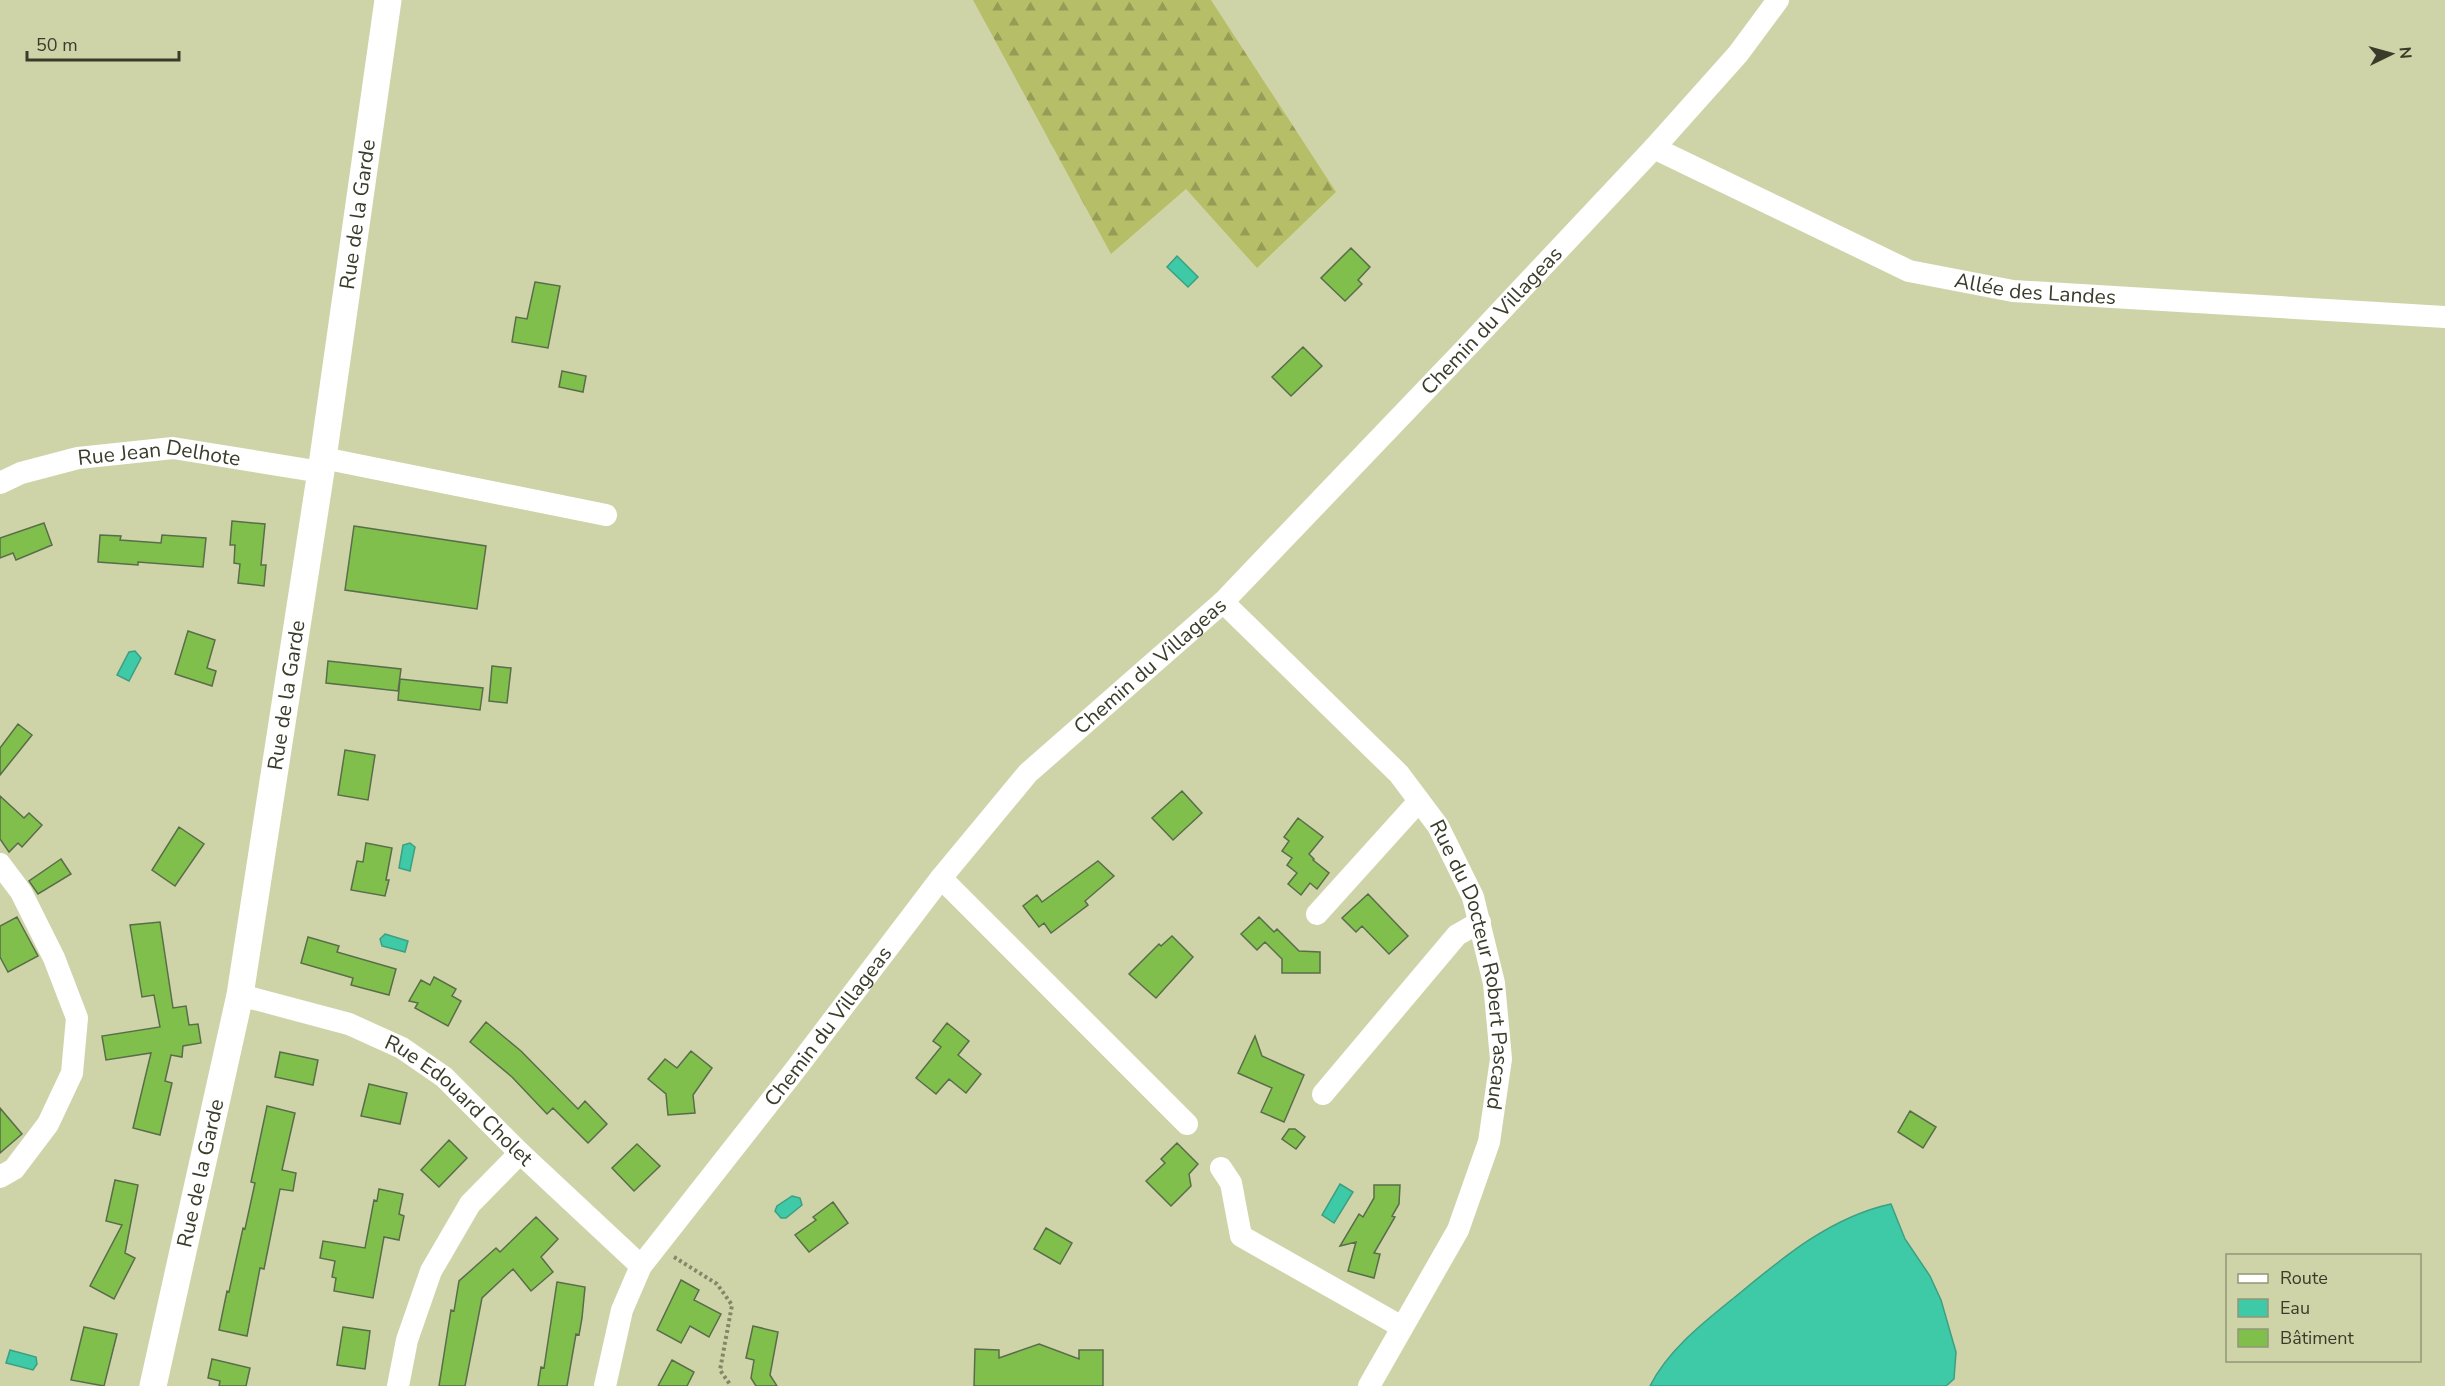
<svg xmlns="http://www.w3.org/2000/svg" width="2445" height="1386" font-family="'Nunito Sans',sans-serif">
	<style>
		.forest { fill: url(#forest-firs) }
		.water { fill: #3ec9a7; stroke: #3d9f82; stroke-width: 1.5 }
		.building { fill: #81bf4c; stroke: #596d4a; stroke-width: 1.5 }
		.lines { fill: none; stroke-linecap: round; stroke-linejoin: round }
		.path { stroke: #838768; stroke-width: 4; stroke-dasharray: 3 3; stroke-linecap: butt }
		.minor { stroke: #fff; stroke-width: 22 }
		.major { stroke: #fff; stroke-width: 27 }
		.labels { text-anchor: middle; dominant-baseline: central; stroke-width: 4.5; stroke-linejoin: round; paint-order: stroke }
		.street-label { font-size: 21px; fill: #3a3c2a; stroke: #cfd4a8 }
	</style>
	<defs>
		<pattern id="forest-firs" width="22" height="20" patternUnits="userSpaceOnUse" patternTransform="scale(1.5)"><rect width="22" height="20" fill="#b7be68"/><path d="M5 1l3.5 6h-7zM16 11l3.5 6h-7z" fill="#969c56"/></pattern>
	</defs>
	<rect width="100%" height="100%" fill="#cfd4a8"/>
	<path class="forest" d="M973,0h238l125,192 -79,76 -71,-79 -75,65z"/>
	<path class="water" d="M1177,256l21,21 -10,10 -21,-20z
		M135,651l6,7 -12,23 -12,-6 12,-23z
		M410,843l5,4 -5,24 -11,-3 4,-23z
		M385,934l23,7 -3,11 -23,-6 -2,-7z
		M1340,1184l13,8 -19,31 -12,-8z
		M792,1196l8,2 2,7 -16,13h-5l-6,-7 2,-5z
		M1891,1204l14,35 25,37 11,24 15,52 -2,27 -8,7h-296c18,-36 54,-64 85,-89 46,-38 95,-80 156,-93z
		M10,1350l26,7 1,7 -4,6 -27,-7z"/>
	<path class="building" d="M1351,248l19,19 -12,13 4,4 -17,17 -24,-23z
		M535,282l25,4 -12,62 -36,-6 4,-25 11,2z
		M1303,347l19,19 -31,30 -19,-19z
		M562,371l24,5 -3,16 -24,-5z
		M232,521l33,3 -4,41h5l-2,21 -26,-3 2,-19 -6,-1 1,-18h-5z
		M44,523l8,22 -36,15 -3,-7 -13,5v-20z
		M354,526l132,20 -9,63 -132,-19z
		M100,535l21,1 -1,4 41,3 1,-8 44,3 -3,29 -65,-5v3l-40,-3z
		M188,631l27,9 -8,28 9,3 -4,15 -37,-12z
		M328,661l73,8 -3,22 -72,-8z
		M492,666l19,2 -4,35 -18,-2z
		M400,679l83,9 -3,22 -82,-10z
		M18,724l14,11 -32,40v-27z
		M345,750l30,5 -7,45 -30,-5z
		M1182,791l20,22 -29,27 -21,-22z
		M0,796l24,22 5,-5 13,12 -20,22 -4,-4 -9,9 -9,-13z
		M1298,818l25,19 -14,17 5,5 -1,1 16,13 -12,16 -7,-6 -9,12 -13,-11 9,-11 -10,-8 5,-7 -10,-7 7,-10 -5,-4z
		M179,827l25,17 -29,42 -23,-16z
		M366,843l26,5 -6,32h3l-4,16 -34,-6 6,-29 6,1z
		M61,859l10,15 -33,20 -9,-13z
		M1098,861l16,15 -29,25 3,4 -37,28 -7,-10 -5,4 -16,-21 14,-11 5,7z
		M1368,894l40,42 -19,18 -27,-28 -6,6 -14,-14z
		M17,917l21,39 -30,16 -8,-15v-31z
		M1259,917l15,15 3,-3 22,22 21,1v21h-38v-14l-17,-17 -8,8 -16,-16z
		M160,922l13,86 13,-2 3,19 9,-1 3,19 -18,3 -1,11 -11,-2 -6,26 7,2 -12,52 -27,-7 18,-75 -45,7 -4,-24 58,-9 -6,-32 -12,2 -12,-72z
		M1172,936l21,21 -37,41 -27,-24 30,-30 2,2z
		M308,937l31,9 -2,6 59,17 -7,26 -38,-10 2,-7 -52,-15z
		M434,977l22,12 -4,7 9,5 -13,25 -33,-18 3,-5 -9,-2 12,-21 9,5z
		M486,1022l35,29 57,58 7,-8 22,23 -19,19 -35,-35 -6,6 -35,-37 -42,-35z
		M947,1023l22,18 -11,14 23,19 -15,19 -17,-14 -13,15 -20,-16 25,-31 -8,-6z
		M1255,1036l7,20 42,19 -20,47 -23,-10 11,-24 -34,-15z
		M691,1051l21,17 -19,27 2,18 -27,2 -2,-21 -18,-15 17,-20 12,9z
		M280,1052l38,8 -5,25 -38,-8z
		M369,1084l38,9 -7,31 -39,-8z
		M267,1106l28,7 -13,57 14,3 -3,18 -13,-2 -16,80 -4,-1 -13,68 -28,-6 8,-39 2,1 14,-64 2,1 10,-46 -4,-1z
		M0,1108l22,26 -22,19z
		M1910,1111l26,16 -13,21 -25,-16z
		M1289,1129h6l10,8 -9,12 -14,-10z
		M449,1140l18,18 -28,29 -18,-17z
		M1177,1143l21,21 -9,10 2,12 -20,20 -25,-25 19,-18 -4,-4z
		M637,1144l23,22 -26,25 -22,-23z
		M115,1180l23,5 -13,68 10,5 -21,41 -24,-13 32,-61 -16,-4z
		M1374,1185h26l-1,19 -7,12 3,1 -21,36 6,1 -6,24 -26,-7 8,-29 -16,4 19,-32 4,3 11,-19z
		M379,1189l24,5 -4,20 5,2 -5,24 -15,-3 -11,61 -39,-7 2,-13 -4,-1 3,-16 -15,-3 3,-17 42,7 9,-48 3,1z
		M833,1202l15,21 -39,29 -14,-17 21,-15 -3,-3z
		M536,1217l22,22 -17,18 12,15 -22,19 -18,-22 -31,29 -17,88h-26l12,-76 3,1 5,-30 37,-33 4,4z
		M1046,1228l26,15 -12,21 -26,-15z
		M681,1280l18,10 -5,10 27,14 -12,23 -19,-11 -9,17 -24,-13z
		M557,1282l28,5 -3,31 -3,17 -3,-1 -9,52h-29l3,-19 3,1z
		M753,1326l25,6 -8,43 7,11h-21l-5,-8 3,-18 -8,-2z
		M84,1327l33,7 -13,52 -33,-6z
		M343,1327l27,4 -5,38 -28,-4z
		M1039,1344l40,15v-9h24v36h-129l1,-37 24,1v8z
		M212,1359l38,9 -4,18h-27l1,-5 -12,-3z
		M672,1360l22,12 -7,14h-29z"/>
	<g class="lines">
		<path class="path" d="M674,1257l43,27 15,21 -12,65 11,16"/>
		<g class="minor">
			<path id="s1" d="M1654,148l255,123 104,20 432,26"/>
			<path d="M323,458l283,57"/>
			<path id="s2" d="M0,483l21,-10 57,-15 95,-10 148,24"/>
			<path id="s3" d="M1223,602l176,172 39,52 35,71 21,86 7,76 -12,83 -31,88 -89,156"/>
			<path d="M0,864l21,28 33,66 23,60 -5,55 -24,51 -34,45 -14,8"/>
			<path d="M941,878l246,246"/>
			<path d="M1317,914l102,-113"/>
			<path id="s4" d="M240,995l109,29 53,24 42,29 76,76 121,113"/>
			<path d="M1323,1094l134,-159 23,-13"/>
			<path d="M1221,1168l10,15 10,53 161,91"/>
			<path d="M398,1386l9,-46 24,-69 39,-67 50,-51"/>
			<path id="s5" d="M605,1386l17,-76 19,-44 154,-196 146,-192 87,-105 195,-171 243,-254 188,-200 84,-94 40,-54"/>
		</g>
		<path class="major" id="s6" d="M153,1386l87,-391 83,-537 65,-458"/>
	</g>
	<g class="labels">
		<g class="street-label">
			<text stroke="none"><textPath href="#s6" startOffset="1190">Rue de la Garde</textPath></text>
			<text stroke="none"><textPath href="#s1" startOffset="411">Allée des Landes</textPath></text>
			<text stroke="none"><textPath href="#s5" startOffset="1401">Chemin du Villageas</textPath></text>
			<text stroke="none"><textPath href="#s2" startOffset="164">Rue Jean Delhote</textPath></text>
			<text stroke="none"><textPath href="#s5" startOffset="915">Chemin du Villageas</textPath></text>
			<text stroke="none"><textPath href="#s6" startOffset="704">Rue de la Garde</textPath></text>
			<text stroke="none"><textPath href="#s3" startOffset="456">Rue du Docteur Robert Pascaud</textPath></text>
			<text stroke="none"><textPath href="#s5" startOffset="430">Chemin du Villageas</textPath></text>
			<text stroke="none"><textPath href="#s4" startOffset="248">Rue Edouard Cholet</textPath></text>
			<text stroke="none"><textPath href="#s6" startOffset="218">Rue de la Garde</textPath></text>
		</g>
	</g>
	<rect x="2226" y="1254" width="195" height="108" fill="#cfd4a8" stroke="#939776" stroke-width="1.5"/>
	<rect x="2238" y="1274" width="30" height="9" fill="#ffffff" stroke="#939776" stroke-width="1.5"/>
	<text x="2280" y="1284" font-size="18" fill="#3a3c2a">Route</text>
	<rect x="2238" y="1299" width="30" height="18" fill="#3ec9a7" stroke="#939776" stroke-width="1.5"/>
	<text x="2280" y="1314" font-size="18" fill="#3a3c2a">Eau</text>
	<rect x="2238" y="1329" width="30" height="18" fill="#81bf4c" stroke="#939776" stroke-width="1.5"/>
	<text x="2280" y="1344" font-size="18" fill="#3a3c2a">Bâtiment</text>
	<g transform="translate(2391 54) rotate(85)" stroke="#cfd4a8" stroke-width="4.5" paint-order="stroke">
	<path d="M0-4.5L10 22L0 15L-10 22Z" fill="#3a3c2a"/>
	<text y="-9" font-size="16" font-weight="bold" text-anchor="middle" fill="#3a3c2a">N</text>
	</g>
	<path d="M27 51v9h152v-9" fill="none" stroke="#3a3c2a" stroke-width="3"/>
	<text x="36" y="51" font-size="18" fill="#3a3c2a" stroke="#cfd4a8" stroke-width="4.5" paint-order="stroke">50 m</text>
</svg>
